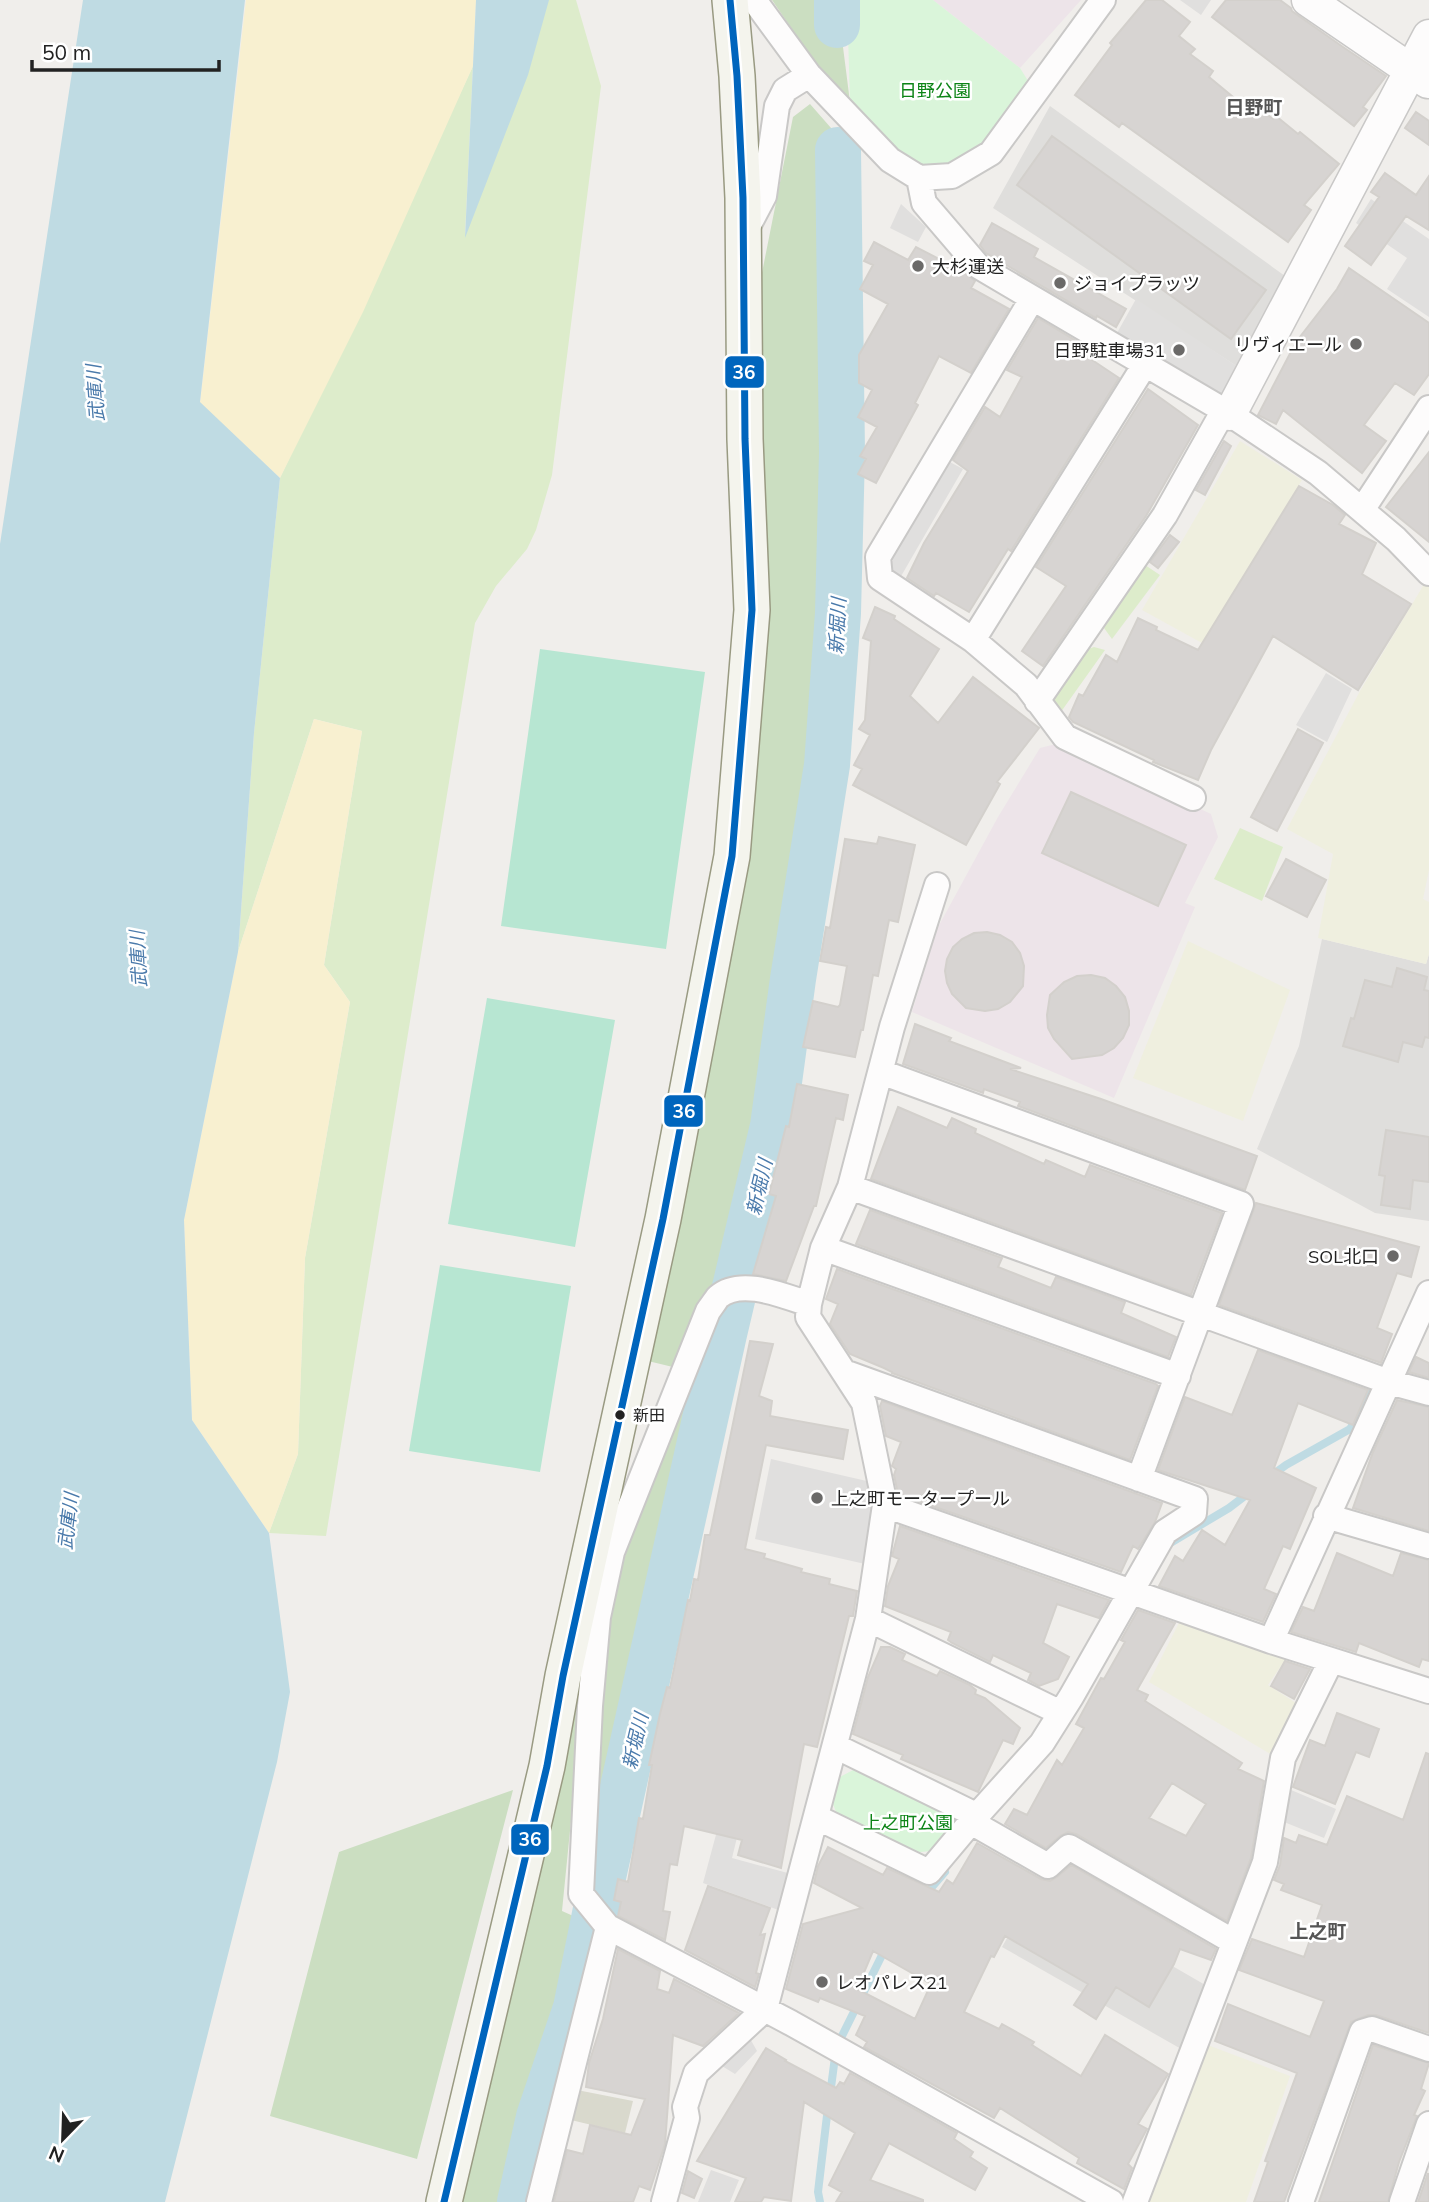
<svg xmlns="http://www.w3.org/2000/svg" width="1429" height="2202" font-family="Mulish,'Noto Sans JP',sans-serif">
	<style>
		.residential { fill: #dfdedc }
		.industrial { fill: #ede4e9 }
		.construction { fill: #d9d9cd }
		.farmland { fill: #efefdf }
		.grass { fill: #ddeccb }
		.forest { fill: #cbdec1 }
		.sand { fill: #f8f0d0 }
		.park { fill: #daf5da }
		.pitch { fill: #b7e6d2 }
		.parking { fill: #e0dfde }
		.water { fill: #bfdbe3 }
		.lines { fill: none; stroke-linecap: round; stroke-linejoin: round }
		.stream { stroke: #bfdbe3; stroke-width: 8 }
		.river { stroke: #bfdbe3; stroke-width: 46 }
		.building { fill: #d7d4d2; stroke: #d3d0cc; stroke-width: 2; fill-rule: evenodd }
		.minor-casing { stroke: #c9c8c7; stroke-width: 28 }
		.tertiary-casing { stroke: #c9c8c7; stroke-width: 35 }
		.secondary-casing { stroke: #999a82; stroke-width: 38 }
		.minor { stroke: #fdfcfc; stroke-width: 24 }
		.tertiary { stroke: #fdfcfc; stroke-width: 32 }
		.secondary { stroke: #f4f4ed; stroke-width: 35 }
		.bus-1-casing { stroke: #fff; stroke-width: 12 }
		.bus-1 { stroke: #0065bd; stroke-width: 7 }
		.poi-dot { fill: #6a6968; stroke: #fff; stroke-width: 2.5 }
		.bus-dot { fill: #222; stroke: #fff; stroke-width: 2.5 }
		.labels { text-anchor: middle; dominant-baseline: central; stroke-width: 5; stroke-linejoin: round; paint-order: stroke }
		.bus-label { font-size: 16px; fill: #222; stroke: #fff; text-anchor: start }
		.park-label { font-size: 18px; fill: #0c8416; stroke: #fff }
		.poi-label { font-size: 18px; fill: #222; stroke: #fff; text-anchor: start }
		.neighbourhood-label { font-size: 19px; font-weight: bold; fill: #555; stroke: #fff }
		.water-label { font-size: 19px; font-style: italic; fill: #4a7aab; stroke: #fff }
		.line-badge { stroke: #fff; stroke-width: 2.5 }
		.badge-label { font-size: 19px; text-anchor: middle; font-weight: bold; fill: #fff }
	</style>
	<rect width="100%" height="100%" fill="#f0eeeb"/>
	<path class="residential" d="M1050,106l235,170 -47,91 -245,-159z
		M1322,939l104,25 3,-10v267l-54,-8 -118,-64 42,-103z
		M1036,1887l171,99 -24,64 -181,-103z"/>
	<path class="industrial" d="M933,0h148l-61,68z
		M1060,743l151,71 7,23 -33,66 10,4 -81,191 -202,-86 25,-83 61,-112 42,-69z"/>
	<path class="construction" d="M577,2090l56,11 -8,32 -54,-13z"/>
	<path class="farmland" d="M1240,441l62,39 -100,163 -60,-33z
		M1426,581l3,3v286l-6,29 6,3v52l-3,10 -108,-26 15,-84 -46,-25 73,-138z
		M1188,941l102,49 -47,131 -110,-43z
		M1181,1619l105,40 -18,26 31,20 -27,50 -123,-73z
		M1205,2044l85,32 -44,126h-97z"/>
	<path class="grass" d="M544,0h32l25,86 -49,389 -16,55 -9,19 -31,37 -21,37 -149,913 -57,-3 29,-79 7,-196 45,-256 -26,-37 38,-234 -48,-12 -76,233 16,-219 26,-255 193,-412 -8,169z
		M1145,565l15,10 -48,64 -8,-11z
		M1094,647l11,3 -47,66 -12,-13 39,-53z
		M1240,828l43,19 -21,54 -48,-22z"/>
	<path class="forest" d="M772,0h65l13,102 -17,-13z
		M810,104l43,49 2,439 -7,129 -77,323 -43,235 -51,89 -29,-7 81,-408 23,-630 41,-206z
		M687,1391l11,1 -45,190 -57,310 -10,-5 29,-323 7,2 5,-16 -9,-3z
		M579,1647l9,3 -26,261 18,8 -21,100 -47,183h-63z
		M513,1790l-96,369 -147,-43 69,-264z"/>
	<path class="sand" d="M246,0h230l-3,66 -110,246 -83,166 -80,-75z
		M314,719l48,12 -38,234 26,37 -45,256 -7,196 -29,79 -77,-113 -8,-200 54,-268z"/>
	<path class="park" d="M847,0h86l87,68 10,16 -45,62 -37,21 -41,-4 -57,-61z
		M855,1769l88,42 2,21 -15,19 -18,2 -74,-36 -5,-13 5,-26z"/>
	<path class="pitch" d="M540,649l165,23 -39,277 -165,-23z
		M487,998l128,22 -40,227 -127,-23z
		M440,1265l131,21 -31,186 -131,-21z"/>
	<path class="parking" d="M1180,0h31l-10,15z
		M1371,199l58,40v78l-42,-28 20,-31 -51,-35z
		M901,204l25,23 -8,15 -28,-14z
		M1136,299l102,68 -15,31 -106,-65z
		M946,460l17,9 -63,109 -11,-6 -3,-11z
		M1326,673l26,16 -25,53 -31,-17z
		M771,1459l100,23 1,32 -7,50 -110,-25z
		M1284,1787l52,22 -12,29 -45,-18z
		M721,1816l20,5 -9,37 63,17 -11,37 -81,-29z
		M748,2035l9,16 -22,23 -18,-11z
		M711,2170l28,10 -9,22h-32z"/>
	<path class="water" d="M83,0h162l-45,402 80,76 -26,255 -16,219 -54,268 8,200 77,113 21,159 -13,70 -112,440h-165v-1658z
		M476,0h73l-21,75 -63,163z"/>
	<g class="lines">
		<path class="stream" d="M1271,1476l15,-11 64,-36 21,-36
			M1172,1542l57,-34 21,-16
			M926,1894l19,-22
			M840,2040l45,-91
			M830,2095l5,-38 -5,-3
			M820,2202l-2,-10 10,-85"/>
		<path class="river" d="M837,0v25
			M520,2202l19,-85 37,-109 21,-104 127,-570 49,-208 20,-147 34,-214 11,-152 4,-160 -4,-303"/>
	</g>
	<path class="building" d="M1146,0h16l28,22 -11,14 16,13 -5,5 23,17 -4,6 35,29 4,-6 25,19 3,-3 22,18 2,-2 39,32 -35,41 7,5 -23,32 -166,-119 -3,4 -44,-32 37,-50 -2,-2z
		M1226,0h54l11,8 1,3 51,36 43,29 -23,31 4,3 -13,16 -142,-109z
		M1416,112l13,9v24l-24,-17z
		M1052,136l214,154 -35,49 -214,-154z
		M1385,173l31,22 13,-19v54l-23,-14 -35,49 -26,-19 34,-49 -8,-5z
		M992,223l46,26 -4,8 92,52 -10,18 -19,-11 -1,2 -110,-65 -6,-8z
		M874,242l34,18 8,-13 48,25 11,9 -4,7 38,21 -38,64 -32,-17 -24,47 3,2 -42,78 -18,-9 8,-15 -6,-3 17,-29 -19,-10 14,-27 -13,-7v-28l29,-51 -28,-15 13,-24 -9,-4z
		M1349,268l80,55v51l-15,21 -19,-12 -31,42 22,16 -24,32 -79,-63 -7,14 -18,-9 38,-73 41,-53z
		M1038,318l45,27 -3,7 39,26 -108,173 -3,-2 -39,63 -33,-19 -2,3 -27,-18 17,-35 44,-72 -15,-11 32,-53 15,10 22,-40 -15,-7z
		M1148,389l50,36 -52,91 -103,150 -21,-15 44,-65 -30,-19z
		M1224,441l7,5 -26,49 -9,-5z
		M1429,452v90l-43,-35z
		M1299,486l34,19 12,10 -6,9 37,19 -14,31 49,30 -53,86 -85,-54 -62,114 -13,30 -45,-18 1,-2 -81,-38 -4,-5 10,-23 4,2 23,-41 11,7 21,-44 19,9 -1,3 42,20z
		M1170,535l9,7 -21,26 -8,-6z
		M875,607l20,9 -1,3 45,30 -29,47 28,27 35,-46 66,51 -42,54 3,2 -34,61 -113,-60 9,-16 -8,-4 16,-30 -11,-6 6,-9 6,-79 -8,-3z
		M1298,729l25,14 -46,88 -26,-14z
		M1071,792l115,53 -28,61 -116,-53z
		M879,837l36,8 -17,77 -9,-2 -11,56 -5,-1 -10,55h-2l-6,27 -52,-10 10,-46 25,6 2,-2 7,-39 -27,-5 6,-34 4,1 15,-89 32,5z
		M1286,859l40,21 -19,37 -41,-21z
		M987,932l13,3 12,7 8,11 4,13 -1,20 -13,16 -12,7 -13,2 -19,-3 -14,-14 -5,-11 -2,-12 2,-12 6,-12 9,-8 12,-6z
		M1397,968l30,9 -3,13 5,1v47l-4,-1 -3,10 -19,-5 -5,20 -55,-16 8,-28 3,1 11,-39 27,7z
		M1091,975l14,3 11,8 9,11 4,14v14l-6,13 -9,10 -12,7 -30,4 -18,-20 -6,-11 -1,-13 3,-20 14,-13 13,-6z
		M915,1024l36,14 -2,3 72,27 -11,1 91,30 156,57 -12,34 -227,-84 2,-4 -36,-13 -1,4 -80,-29z
		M797,1084l51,11 -5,25 -7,-2 -20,88h-2l-28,75 -33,-7 23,-78 -7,-2 17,-68 3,1z
		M898,1107l49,21 5,-10 24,11 -1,4 69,31 2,-4 39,17 5,-12 132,48 -31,82 -320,-116z
		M1386,1130l43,7v45l-16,-2 -3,29 -29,-4 4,-29 -6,-1z
		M1256,1203l163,44 -8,30 -14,-4 -20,55 15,6 -11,29 -162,-58z
		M870,1210l132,48 -4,9 53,21 5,-11 69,25 -4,11 55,24 -8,20 -312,-113z
		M837,1269l319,115 2,2 -28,74 -238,-87v-1l-8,-4 -34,-14 -20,-30 8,-20 -12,-5z
		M750,1341l23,3 -14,52 13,5 -2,15 78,14 -5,29 -77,-14 -21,104 20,5 -1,4 38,11 -1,3 29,7 -1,5 28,7 -4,25h-4l-32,131 -13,-3 -23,124 -43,-13 4,-15 -58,-14 -7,39 -7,-1 -7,47 7,1 -5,28 -47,-24 3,-14 -7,-2 4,-21 10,3 11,-64 4,1 9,-54h-3l11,-51 7,-27 3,1 18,-88 2,1 4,-22 4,1 7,-45h5z
		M1258,1350l110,40 -15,35 -55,-22 -24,65 42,20 -26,61 -7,-3 -19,43 12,5 -13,28 -104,-36 16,-30 8,5 19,-31 23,15 25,-45 -92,-30 27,-73 47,18z
		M1416,1357l13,6v15l-20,-6z
		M1397,1400l32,7v124l-76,-23 20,-56z
		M882,1401l280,102 -7,19 -17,27 -5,-3 -12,26 -223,-78 -4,-19 2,-6 -4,-3 9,-24 -15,-6 -6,-30z
		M900,1526l209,74 -10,18 -42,-14 -14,39 26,14 -11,22 -19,7 -11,-6 3,-7 -38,-18 -3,7 -38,-19 -4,-3 3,-8 -66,-26 3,-20 11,-27 -7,-3z
		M1337,1553l56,23 8,-23 28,7v101l-7,-2 -3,8 -60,-24 -3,9 -65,-20 12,-25 11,4z
		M1138,1610l37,13 -38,67 11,5 -3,6 97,62 -4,6 26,12 -13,77 -24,63 -151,-87 -8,-2 -8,4 -14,12 -41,-24 9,-15 13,6 30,-55 5,5 22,-37 -8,-4 25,-46 3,1 21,-37 -4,-2zM1172,1783l34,21 -20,32 -37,-18z
		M881,1647h9l15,7 -3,6 35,16 3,-5 30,14 6,5 -1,4 10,4 35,30 -7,16 -10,-4 -25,52 -77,-33 2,-4 -50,-21 15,-57z
		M1285,1661l25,8 -16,30 -23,-13z
		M1337,1713l42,16 -10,28 -13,-5 -21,52 -42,-17 17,-47 15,6z
		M1426,1753l3,1v279l-53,-18h-8l-17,7 -67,180h-30l14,-40 -3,-1 32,-88 -82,-32 13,-37 82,33 14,-36 -85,-31 13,-31 52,18 18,-52 -41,-15 3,-6 -10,-4 6,-15 4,-27 12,5 3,-8 28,10 20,-49 56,24z
		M977,1843l64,36 9,2 7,-4 14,-12 145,84 -5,11 -31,-11 -6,15 -25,43 -33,-20 -20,32 -22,-14 14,-21 -83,-48 -11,21 -3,-1 -27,56 35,17 3,-5 32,18 -2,3 49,31 24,-41 63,39 -30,50 9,5 -19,35 4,4 -8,21 -47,-26 2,-5 -79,-50 -6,10 -130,-71 3,-5 -11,-7 9,-19 -45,-18 -2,4 -32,-13 17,-65 59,-16 -48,-25 4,-17 10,-19 55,28 4,-7 52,24 8,-12 6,4zM873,1951l58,33 -16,35 -58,-30z
		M708,1886l62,22 -10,27 5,-1 -9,39 3,1 -4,13 -70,-37z
		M618,1949l42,22 -3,18 12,4 5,-14 65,34 -36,33 -30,-11 -8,109 -15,46 -11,-4 -6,16h-79l13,-52 16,4 7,-29 41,10 14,-36 -59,-12 3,-24 14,-44z
		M1373,2045l56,18 -8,26 4,2 -11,24 3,1 -18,46 -11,40h-69z
		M766,2048l20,12 -1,1 51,27 4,-6 4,2 6,-11 107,60 -3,6 19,13 -3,5 17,11 -12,22 -86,-47 -19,37 53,20v2h-87l6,-10 -13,-7 26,-52 -51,-31 -13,99 -27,-4 -3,5h-26l11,-24 -49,-17z
		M688,2171l14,8 -8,19 -12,-5z
		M1428,2173l1,29h-11z"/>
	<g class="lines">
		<defs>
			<path id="minor" d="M754,0l55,75 81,85 29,18 33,-2 39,-23 112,-153
				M919,178l5,25 54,63 252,148 88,59 78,66 33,34
				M745,232l19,-36 13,-90 8,-16 24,-15
				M1032,299l-154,258 2,21 93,62 53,45 39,52 128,61
				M1362,510l67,-102
				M973,640l171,-274
				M1037,701l128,-186 59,-105
				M881,1072l360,132 -102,275
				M850,1187l539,195 40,11
				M823,1248l355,128
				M809,1304c-25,-8 -68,-27 -91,-7 -3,4 -7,10 -10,14l-96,241 -14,65 -8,89 -9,188 27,33 183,96 320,179
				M885,1505l386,136 158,50
				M1326,1516l103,30
				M868,1619l193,94
				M1271,1641l158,-348
				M835,1746l141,69
				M816,1817l113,55 42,-50 71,-79 29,-46 94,-165 29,-19 1,-14 -351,-127
				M971,1822l77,44 21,-19 165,95
				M539,2202l69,-275
				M664,2202l23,-84 -2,-11 11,-34 69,-64 103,-390 17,-114 -21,-102 -56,-86 1,-13 14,-56 27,-61 42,-160 45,-142
				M1135,2202l130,-340 18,-104 48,-97
				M1301,2202l61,-170 10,-3 57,20
				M1402,2202l27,-78"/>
			<path id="tertiary" d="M1308,0l120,82
				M1230,414l199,-378"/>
			<path id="secondary" d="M444,2202l103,-436 16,-90 100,-457 69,-363 20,-246 -7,-171 -2,-241 -6,-122 -7,-76"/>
		</defs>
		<use href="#minor" class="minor-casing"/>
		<use href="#tertiary" class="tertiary-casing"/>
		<use href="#secondary" class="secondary-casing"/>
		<use href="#minor" class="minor"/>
		<use href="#tertiary" class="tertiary"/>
		<use href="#secondary" class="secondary"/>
		<defs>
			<path id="bus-1" d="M444,2202l103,-436 16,-90 100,-457 69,-363 20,-246 -7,-171 -2,-241 -6,-122 -7,-76"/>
		</defs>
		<use href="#bus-1" class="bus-1-casing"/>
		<use href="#bus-1" class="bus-1"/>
	</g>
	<g class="poi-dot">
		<circle cx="918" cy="266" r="7"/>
		<circle cx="1060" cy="283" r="7"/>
		<circle cx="1356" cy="344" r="7"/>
		<circle cx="1179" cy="350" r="7"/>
		<circle cx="1393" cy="1256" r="7"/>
		<circle cx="817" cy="1498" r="7"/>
		<circle cx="822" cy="1982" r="7"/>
	</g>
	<circle class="bus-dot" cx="620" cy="1415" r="6"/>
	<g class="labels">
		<g class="bus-label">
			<text x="633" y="1415">新田</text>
		</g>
		<g class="park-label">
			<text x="935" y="90">日野公園</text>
			<text x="908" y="1822">上之町公園</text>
		</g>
		<g class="poi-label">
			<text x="932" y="266">大杉運送</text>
			<text x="1074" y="283">ジョイプラッツ</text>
			<text x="1342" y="344" text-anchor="end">リヴィエール</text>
			<text x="1165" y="350" text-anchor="end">日野駐車場31</text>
			<text x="1379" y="1256" text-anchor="end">SOL北口</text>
			<text x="831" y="1498">上之町モータープール</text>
			<text x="836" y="1982">レオパレス21</text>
		</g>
		<g class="neighbourhood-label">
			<text x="1254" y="107">日野町</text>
			<text x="1318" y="1931">上之町</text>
		</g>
		<g class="water-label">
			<text transform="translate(95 393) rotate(-94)">武庫川</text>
			<text transform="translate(837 626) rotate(-87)">新堀川</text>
			<text transform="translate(138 959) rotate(-93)">武庫川</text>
			<text transform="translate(759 1187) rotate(-77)">新堀川</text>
			<text transform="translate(68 1521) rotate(-83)">武庫川</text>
			<text transform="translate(635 1741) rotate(-77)">新堀川</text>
		</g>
	</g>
	<g class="line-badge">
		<rect x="724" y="355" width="41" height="34" rx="7" fill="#0065bd"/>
		<rect x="663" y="1094" width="41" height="34" rx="7" fill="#0065bd"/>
		<rect x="510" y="1823" width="40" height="33" rx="7" fill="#0065bd"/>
	</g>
	<g class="badge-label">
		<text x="744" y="379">36</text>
		<text x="684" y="1118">36</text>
		<text x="530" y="1846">36</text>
	</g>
	<g transform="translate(63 2139) rotate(203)" stroke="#ffffff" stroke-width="5" paint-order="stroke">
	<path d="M0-5L12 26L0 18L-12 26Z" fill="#222222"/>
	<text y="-10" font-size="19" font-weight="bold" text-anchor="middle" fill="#222222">N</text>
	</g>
	<path d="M32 60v10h187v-10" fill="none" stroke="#222222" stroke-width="3.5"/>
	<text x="42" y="60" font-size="21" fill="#222222" stroke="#ffffff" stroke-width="5" paint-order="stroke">50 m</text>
</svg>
